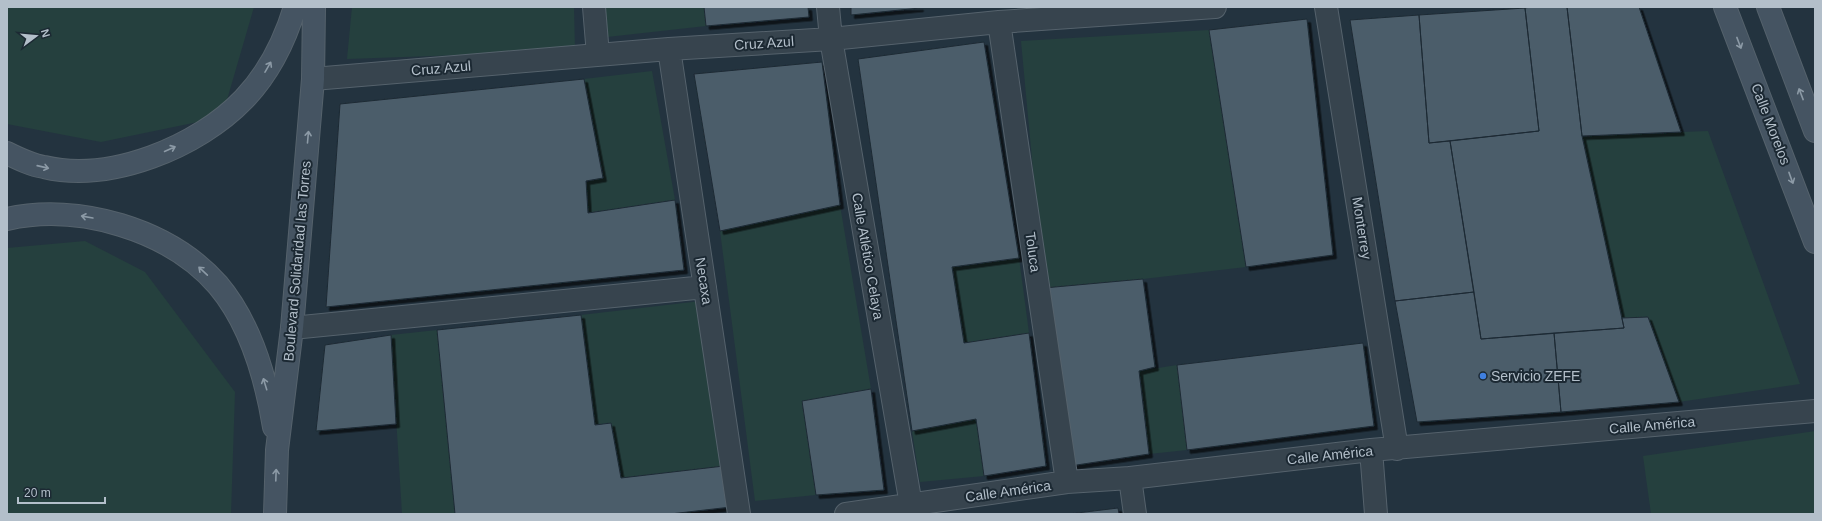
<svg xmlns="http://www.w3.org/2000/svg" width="1822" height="521" font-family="Arial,sans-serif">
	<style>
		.green { fill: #25403e }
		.building { fill: #4c5d6a; stroke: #1e2b35; filter: url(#shadow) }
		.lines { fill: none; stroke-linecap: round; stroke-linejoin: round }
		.minor-casing { stroke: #55626c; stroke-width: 24 }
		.secondary-casing { stroke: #55626c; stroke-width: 24 }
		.minor { stroke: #37444e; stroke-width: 22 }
		.secondary { stroke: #455462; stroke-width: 22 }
		.oneway { stroke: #8c9aa6 }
		.shop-dot { fill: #3f7fe0; stroke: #1c2933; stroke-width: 1.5 }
		.labels { text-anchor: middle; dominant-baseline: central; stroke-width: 4; stroke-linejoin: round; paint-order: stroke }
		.street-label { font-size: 14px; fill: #b3bfca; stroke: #1c2933 }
		.poi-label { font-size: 14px; fill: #b3bfca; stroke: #1c2933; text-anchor: start }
	</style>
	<defs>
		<filter id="shadow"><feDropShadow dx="3.5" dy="3.5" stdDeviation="0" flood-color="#0009"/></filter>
	</defs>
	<rect width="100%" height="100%" fill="#23333f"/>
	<path class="green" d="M7,7h247l-32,110 -121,25 -94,-18z
		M352,7h222l1,44 -228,8z
		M605,7h99l2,19 -99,11z
		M1209,30l37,237 -103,12 -99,9 -23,-247z
		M652,71l23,129 -87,13 -2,-32 17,-3 -19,-99z
		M1708,131l92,253 -121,18 -31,-85 -26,1 -40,-182z
		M840,205l31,184 -69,13 14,93 -61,6 -35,-270z
		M85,241l60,31 90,120 -4,122h-224v-266z
		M1019,258l10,75 -65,10 -12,-76z
		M701,301l23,165 -103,12 -10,-55 -16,2 -14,-110z
		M437,330l18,184h-53l-11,-179z
		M1177,365l10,85 -38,4 -10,-83z
		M976,419l8,57 -64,6 -8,-51z
		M1815,431v83h-164l-8,-58z"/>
	<path class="building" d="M704,7h104l1,10 -103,9z
		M851,7h69v1l-69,7z
		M1531,7h36l15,129 42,192 -143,11 -31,-198 89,-10 -14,-123z
		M1567,7h72l42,125 -99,4z
		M1525,8l14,123 -110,12 -10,-128z
		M1419,15l10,128 21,-2 24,151 -79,9 -45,-281z
		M1307,19l26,236 -87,12 -37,-237z
		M984,42l35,216 -67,9 12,76 65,-10 17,133 -62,10 -8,-57 -64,12 -54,-372z
		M822,62l18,143 -120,26 -26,-157z
		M584,79l19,99 -17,3 2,32 87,-13 9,70 -358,37 14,-203z
		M1143,279l12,88 -16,4 10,83 -79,12 -26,-178z
		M1474,292l7,47 73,-6 7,79 -144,10 -22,-121z
		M581,315l14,110 16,-2 10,55 103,-12 7,41 -61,7h-215l-18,-184z
		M1648,317l31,85 -118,10 -7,-79 70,-5 -2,-10z
		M391,335l5,89 -80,7 9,-86z
		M1363,343l11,83 -187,24 -10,-85z
		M871,389l13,101 -68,5 -14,-94z
		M1118,508l1,6h-50z"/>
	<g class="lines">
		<defs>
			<path id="minor" d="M594,7l4,48
				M828,7l3,32 80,466
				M1326,7l71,442
				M999,22l68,460
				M669,49l70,465
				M313,79l356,-30 162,-10 168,-17 216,-15
				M292,328l413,-41
				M1371,450l5,64
				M1130,478l5,36
				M846,514l221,-32 63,-4 241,-28 444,-39"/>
			<path id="secondary" d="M1725,7l90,235
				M1768,7l47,124
				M7,153c12,6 24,12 37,14 66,16 154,-20 200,-68 24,-25 41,-59 51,-92
				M7,219c71,-16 162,10 211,66 32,38 48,93 56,142
				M275,514l2,-64 15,-122 21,-249 1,-72"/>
		</defs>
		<use href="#minor" class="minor-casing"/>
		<use href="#secondary" class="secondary-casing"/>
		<use href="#minor" class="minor"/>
		<use href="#secondary" class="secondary"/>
	</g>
	<defs><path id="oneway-shaft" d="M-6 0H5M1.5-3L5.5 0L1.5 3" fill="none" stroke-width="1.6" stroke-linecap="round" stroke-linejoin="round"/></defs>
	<g class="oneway">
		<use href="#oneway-shaft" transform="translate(1739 43) rotate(69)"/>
		<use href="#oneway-shaft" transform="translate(268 67) rotate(-60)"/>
		<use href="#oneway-shaft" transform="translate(1801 94) rotate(-111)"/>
		<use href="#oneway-shaft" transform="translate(308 137) rotate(-85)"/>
		<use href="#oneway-shaft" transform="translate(170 149) rotate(-24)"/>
		<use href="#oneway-shaft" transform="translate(43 167) rotate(13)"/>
		<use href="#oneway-shaft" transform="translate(1791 178) rotate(70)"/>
		<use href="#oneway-shaft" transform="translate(87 217) rotate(-170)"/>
		<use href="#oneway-shaft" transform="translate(203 271) rotate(-137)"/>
		<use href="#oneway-shaft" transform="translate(265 384) rotate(-107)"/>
		<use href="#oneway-shaft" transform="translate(276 475) rotate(-88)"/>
	</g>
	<circle class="shop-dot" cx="1483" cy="376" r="4"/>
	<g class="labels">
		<g class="street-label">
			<text transform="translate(764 43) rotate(-4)">Cruz Azul</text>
			<text transform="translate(441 68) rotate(-5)">Cruz Azul</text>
			<text transform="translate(1771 124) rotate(69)">Calle Morelos</text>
			<text transform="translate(1362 228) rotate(81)">Monterrey</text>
			<text transform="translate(1033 252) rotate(82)">Toluca</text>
			<text transform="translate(868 256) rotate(80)">Calle Atlético Celaya</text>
			<text transform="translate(297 261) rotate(-85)">Boulevard Solidaridad las Torres</text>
			<text transform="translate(704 281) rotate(81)">Necaxa</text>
			<text transform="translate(1652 425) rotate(-5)">Calle América</text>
			<text transform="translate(1330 455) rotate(-6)">Calle América</text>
			<text transform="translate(1008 491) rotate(-8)">Calle América</text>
		</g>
		<g class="poi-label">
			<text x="1491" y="376">Servicio ZEFE</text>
		</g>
	</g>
	<rect width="1822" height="521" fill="none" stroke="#b3bfca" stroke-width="16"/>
	<g transform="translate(36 36) rotate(74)" stroke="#1c2933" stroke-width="3" paint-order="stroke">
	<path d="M0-3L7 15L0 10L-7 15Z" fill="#b3bfca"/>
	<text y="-6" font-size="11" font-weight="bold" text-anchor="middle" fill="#b3bfca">N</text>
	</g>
	<path d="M18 497v6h87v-6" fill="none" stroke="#b3bfca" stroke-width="2"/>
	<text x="24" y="497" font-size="12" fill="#b3bfca" stroke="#1c2933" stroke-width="3" paint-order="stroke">20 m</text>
</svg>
